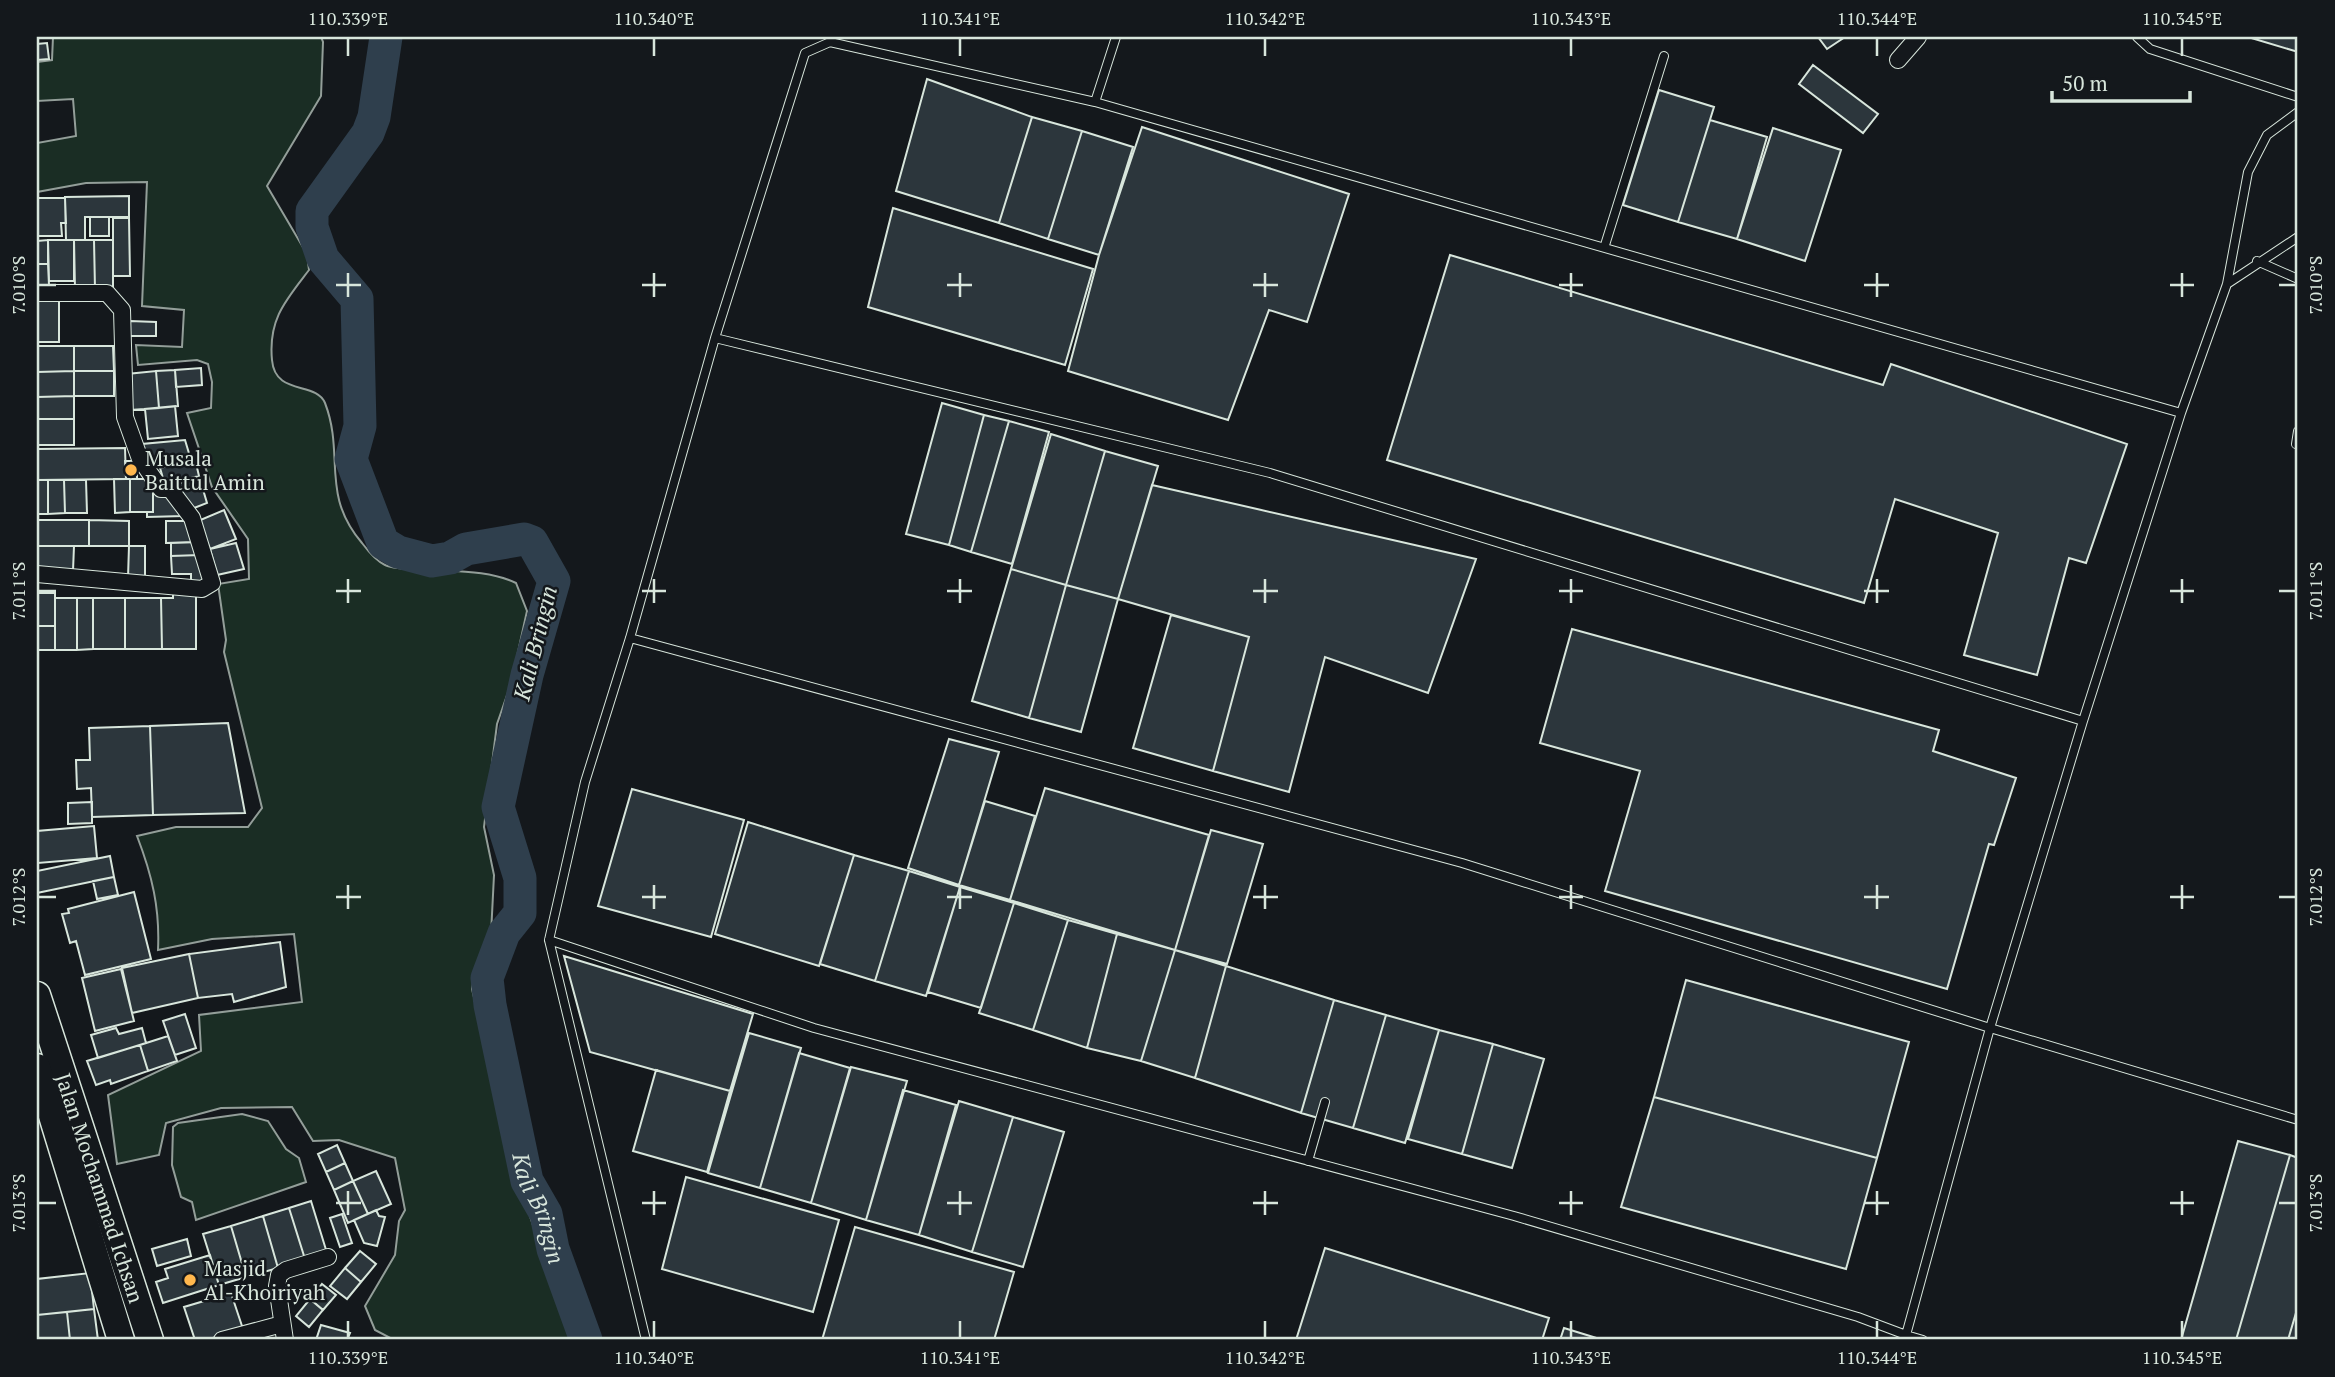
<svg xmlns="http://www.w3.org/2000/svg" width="2335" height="1377" font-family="'PT Serif',serif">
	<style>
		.green { fill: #1a2d24; stroke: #939e99; stroke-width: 2 }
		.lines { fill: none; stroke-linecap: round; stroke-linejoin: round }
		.river { stroke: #2f3f4d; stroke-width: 33 }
		.building { fill: #2c363c; stroke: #d8e6dc; stroke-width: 2 }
		.service-casing { stroke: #d8e6dc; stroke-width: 10 }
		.minor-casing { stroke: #d8e6dc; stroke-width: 18 }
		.primary-casing { stroke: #d8e6dc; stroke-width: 29 }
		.service { stroke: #14181c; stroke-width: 8 }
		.minor { stroke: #14181c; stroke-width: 16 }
		.primary { stroke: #14181c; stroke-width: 26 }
		.ticks { fill: none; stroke: #d8e6dc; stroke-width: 2.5 }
		.poi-dot { fill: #ffb74d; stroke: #14181c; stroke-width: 2.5 }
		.labels { text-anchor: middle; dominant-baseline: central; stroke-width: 5; stroke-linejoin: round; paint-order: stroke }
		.poi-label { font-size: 21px; fill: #d8e6dc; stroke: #14181c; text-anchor: start }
		.street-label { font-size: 21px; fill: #d8e6dc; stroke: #14181c }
		.water-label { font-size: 23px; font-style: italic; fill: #d8e6dc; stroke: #14181c }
		.neatline { fill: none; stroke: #d8e6dc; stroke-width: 2.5 }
		.ticks-label { font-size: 18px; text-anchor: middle; fill: #d8e6dc }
	</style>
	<rect width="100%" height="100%" fill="#14181c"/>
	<path class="green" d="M53,37h268l2,5 -2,54 -54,90 40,68 2,16c-23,30 -41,49 -37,90 3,36 44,21 53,43 20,52 -5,91 37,140 6,8 14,18 23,22 9,4 22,4 32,4 32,3 70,0 99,14l11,28 -16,73 -14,40 -13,103 10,48 -3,59 -15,31 -4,24 10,42 23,71 19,97 49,141h-179l-19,-10 -10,-24 30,-51 4,-34 6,-11 -10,-52 -56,-18 -26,1 -21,-34 -71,1 -55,15 -7,32 -42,9 -9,-69 93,-44 -2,-36 103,-13 -8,-68 -82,5 -54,11c2,-42 -6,-75 -21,-114l39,-9h72l14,-19 -38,-156 2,-12 -8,-56 31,-5 -1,-40 -36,-52 -25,-74 24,-5 1,-26 -4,-18 -11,-4 -59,5 -2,-20 46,2 2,-37 -42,-4 5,-124 -61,1 -49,9v-49l39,-7 -3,-37 -36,2v-39l15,-2z
		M242,1114l26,7 18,28 13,9 7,24 -110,38 -4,-18 -11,-5 -9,-32 1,-38 5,-4z"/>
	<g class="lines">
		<path class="river" id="s1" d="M386,37l-12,80 -6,16 -56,78v16l11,32 34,40 3,127 -9,33 32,84 15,9 34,9 18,-3 16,-9 58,-10 8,3 22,39 -27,94 -29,132 22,71v35l-16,20 -17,45 3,27 37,176 19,33 7,35 33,91"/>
	</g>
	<path class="building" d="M1818,37h27l-18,12z
		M2248,37h50v15z
		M47,43l2,16 -12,1v-16z
		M1813,65l65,49 -15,19 -64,-49z
		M927,79l105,38 -33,106 -103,-32z
		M1659,90l55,17 -36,115 -55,-17z
		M1032,117l50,14 -34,108 -49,-16z
		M1710,120l57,17 -30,102 -59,-17z
		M1142,127l207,67 -42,128 -38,-12 -41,110 -160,-49 31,-116z
		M1773,128l68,22 -36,111 -68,-22z
		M1082,131l51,16 -34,108 -51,-16z
		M129,196v21h-44v23h-19l-1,-43z
		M37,198h28l1,25h-5l1,13h-25z
		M893,208l200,61 -28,96 -197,-58z
		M90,217h19v19h-19z
		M113,218h16l1,58h-17z
		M48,240v24h-11v-23z
		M48,240h26v41h-25z
		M74,240h20l1,49h-20z
		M94,240h19v48l-18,1z
		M1450,255l433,130 8,-21 236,80 -41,119 -17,-5 -32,117 -73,-20 34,-122 -103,-34 -31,104 -477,-143z
		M37,264h11l1,21h-12z
		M37,298h22v44h-22z
		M130,321l26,1v14h-26z
		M37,346h37v25l-37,1z
		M74,346h39l1,25h-40z
		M201,368l1,17 -26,2 -1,-17z
		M175,370l3,36 -19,2 -3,-37z
		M74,371v25l-37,1v-25z
		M74,371h40v25h-40z
		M156,371l3,37 -29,2 -3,-36z
		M74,396v23h-37v-22z
		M942,403l42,12 -35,130 -43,-11z
		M175,406l3,30 -30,3 -3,-30z
		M984,415l25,6 -38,131 -22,-7z
		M37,419h37v26h-37z
		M1009,421l40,11 -37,132 -41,-12z
		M1051,434l54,17 -39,134 -55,-16z
		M185,440l6,20 -27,7 -3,-10 -17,2 -2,-15z
		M125,448l1,31 -89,1v-31z
		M1105,451l53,15 -40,133 -52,-14z
		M195,459l4,17 -34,9 -5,-17z
		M125,461h12v18h-11z
		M199,476l8,27 -18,7 -12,-26z
		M114,479h16v33l-15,1z
		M130,479h23v33h-23z
		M37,480h11v34h-11z
		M48,480h16l1,33 -17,1z
		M64,480h22l1,33h-22z
		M1152,485l324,74 -48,134 -103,-36 -36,135 -76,-21 36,-134 -131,-38z
		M153,493h15l15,23 -36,1v-5h6z
		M224,510l12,29 -26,10 -12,-28z
		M37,520h52v26h-52z
		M89,520l40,1v25h-40z
		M166,521h27v21l-27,1z
		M200,542v13l-29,1v-13z
		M236,543l8,26 -27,6 -7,-26z
		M37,546h37l-1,25 -36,-1z
		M129,546h16v32h-17z
		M200,555l4,26h-13v-7h-19l-1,-18z
		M1011,569l55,16 -37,133 -57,-17z
		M1066,585l52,14 -37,133 -52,-14z
		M173,592h23v57h-34l-1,-51h12z
		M37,593h18v33h-18z
		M55,598h22v52h-22z
		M77,598h16v51l-16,1z
		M93,598h32v51h-32z
		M125,598h36l1,51h-37z
		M1171,615l78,22 -36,134 -80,-23z
		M37,626h18v24h-18z
		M1572,629l367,101 -6,21 83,27 -22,67 -5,-1 -42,145 -342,-98 35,-120 -100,-28z
		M228,723l17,90 -92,2 -3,-89z
		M150,726l3,89 -61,2 -1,-29 -14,1 -1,-29h14l-1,-32z
		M949,739l50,13 -40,133 -51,-17z
		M1045,788l164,47 -34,115 -165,-50z
		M632,789l112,31 -33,117 -113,-31z
		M985,801l50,15 -25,84 -51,-15z
		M92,802v21l-24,1v-21z
		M748,822l106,33 -35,111 -104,-32z
		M94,826l3,32 -59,5 -1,-32z
		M1211,830l52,14 -36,120 -52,-14z
		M854,855l55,16 -34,110 -55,-17z
		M110,856l4,21 -77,16v-22z
		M909,871l51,16 -34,109 -51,-15z
		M114,877l4,18 -21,4 -4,-18z
		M960,887l54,16 -33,105 -53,-16z
		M134,892l17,67 -66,16 -9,-34 -6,2 -8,-29 7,-1 -1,-4z
		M1014,903l54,17 -35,110 -54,-17z
		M1068,920l49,14 -30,114 -54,-18z
		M1117,934l58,16 -34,111 -54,-13z
		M280,942l6,45 -52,15 -2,-8 -34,4 -9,-44z
		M1175,950l51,16 -31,112 -54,-17z
		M189,954l9,44 -66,15 -10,-45z
		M564,956l189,58 -23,77 -140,-39z
		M1226,966l108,34 -33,113 -106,-35z
		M121,969l13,52 -39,10 -13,-53z
		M1686,980l223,62 -32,116 -223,-61z
		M1334,1000l52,15 -33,113 -52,-15z
		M185,1014l11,34 -21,7 -12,-34z
		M1386,1015l53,15 -34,113 -52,-15z
		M116,1028l3,6 23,-6 4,15 -48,15 -7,-23z
		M1439,1030l54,14 -31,110 -54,-15z
		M749,1033l52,15 -41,140 -52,-15z
		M168,1036l9,25 -29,10 -8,-26z
		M1493,1044l51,15 -32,109 -50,-14z
		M140,1045l8,26 -37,13 -1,-4 -14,5 -9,-24z
		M799,1053l51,15 -39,135 -51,-15z
		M851,1067l56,14 -41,139 -55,-17z
		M656,1070l74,21 -23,81 -74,-21z
		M903,1090l53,15 -37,130 -53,-15z
		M1654,1097l223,61 -31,111 -225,-62z
		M959,1101l54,16 -41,135 -53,-17z
		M1013,1117l51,15 -41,135 -51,-15z
		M2238,1141l52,14 -54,185h-55z
		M337,1145l8,18 -19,9 -8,-18z
		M2290,1155l8,3v148l-10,34h-52z
		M345,1163l8,18 -19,9 -8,-18z
		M376,1171l15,33 -23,10 -15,-33z
		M686,1177l153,43 -26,92 -151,-43z
		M353,1181l15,33 -20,9 -14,-33z
		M311,1201l16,52 -22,6 -16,-51z
		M289,1208l16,51 -27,9 -15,-52z
		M376,1210l3,6 6,1 -8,29 -13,-3 -10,-23z
		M342,1214l10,29 -12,4 -10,-29z
		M263,1216l15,52 -32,9 -15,-51z
		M231,1226l15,51 -27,8 -16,-51z
		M855,1227l159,45 -20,68h-172z
		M187,1239l4,17 -34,10 -5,-17z
		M1325,1248l224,70 -7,22h-246z
		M360,1251l16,13 -15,18 -16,-14z
		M210,1255l9,30 -56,18 -7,-21 12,-4 -3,-9z
		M345,1268l16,14 -14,17 -17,-13z
		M90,1273l4,36 -57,6v-36z
		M322,1284l14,11 -13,15 -13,-11z
		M231,1293l12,36 -37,11h-11l-11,-33z
		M310,1299l13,11 -14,17 -13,-11z
		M2298,1306v34h-10z
		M94,1309l4,31h-28l-3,-28z
		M67,1312l3,28h-33v-25z
		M321,1325l29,8 -3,7h-31z
		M1564,1328l39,12h-43z"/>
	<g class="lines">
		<defs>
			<path id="service" d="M2137,37l13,12 148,48
				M1095,102l21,-65
				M1605,245l59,-189
				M2257,261l41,18
				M2227,284l71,-47
				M715,338l555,135 813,248
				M2296,444l2,-13
				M630,638l832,225 528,165 308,92
				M549,940l97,400
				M1308,1161l17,-59
				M1905,1340l1,-5 -48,-18 -344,-101 -700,-188 -265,-88 36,-158 45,-144 85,-300 90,-285 25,-11 265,60 1086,311
				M1923,1340l-17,-5 84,-307 93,-307 98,-308 46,-129 21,-112 19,-37 31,-23"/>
			<path id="minor" d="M1898,60l20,-23
				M37,293h70l15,17 3,107 15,42 21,30h9l22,29 20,65 -10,6 -165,-15
				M222,1340l60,-16
				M285,1340l-8,-54 2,-11 7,-5 42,-13"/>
			<g id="primary">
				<path id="s2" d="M37,995l113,345"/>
				<path d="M37,1067l84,273"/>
			</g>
		</defs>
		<use href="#service" class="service-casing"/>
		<use href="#minor" class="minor-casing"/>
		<use href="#primary" class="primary-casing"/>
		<use href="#service" class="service"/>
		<use href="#minor" class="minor"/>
		<use href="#primary" class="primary"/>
	</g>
	<path class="ticks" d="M348,38v18M654,38v18M960,38v18M1265,38v18M1571,38v18M1877,38v18M2182,38v18M348,273v24M654,273v24M960,273v24M1265,273v24M1571,273v24M1877,273v24M2182,273v24M38,285h18M336,285h25M642,285h24M947,285h25M1253,285h25M1559,285h24M1864,285h25M2170,285h24M2279,285h17M348,579v24M654,579v24M960,579v24M1265,579v24M1571,579v24M1877,579v24M2182,579v24M38,591h18M336,591h25M642,591h24M947,591h25M1253,591h25M1559,591h24M1864,591h25M2170,591h24M2279,591h17M348,885v24M654,885v24M960,885v24M1265,885v24M1571,885v24M1877,885v24M2182,885v24M38,897h18M336,897h25M642,897h24M947,897h25M1253,897h25M1559,897h24M1864,897h25M2170,897h24M2279,897h17M348,1191v24M654,1191v24M960,1191v24M1265,1191v24M1571,1191v24M1877,1191v24M2182,1191v24M38,1203h18M336,1203h25M642,1203h24M947,1203h25M1253,1203h25M1559,1203h24M1864,1203h25M2170,1203h24M2279,1203h17M348,1321v17M654,1321v17M960,1321v17M1265,1321v17M1571,1321v17M1877,1321v17M2182,1321v17"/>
	<g class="poi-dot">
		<circle cx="131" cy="470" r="7"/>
		<circle cx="190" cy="1280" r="7"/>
	</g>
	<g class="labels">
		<g class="poi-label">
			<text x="145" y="458">Musala<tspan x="145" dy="24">Baittul Amin</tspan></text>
			<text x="204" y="1268">Masjid<tspan x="204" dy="24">Al-Khoiriyah</tspan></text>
		</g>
		<g class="street-label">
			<text stroke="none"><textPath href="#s2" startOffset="203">Jalan Mochammad Ichsan</textPath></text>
		</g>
		<g class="water-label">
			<text transform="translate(535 643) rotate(-76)">Kali Bringin</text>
			<text stroke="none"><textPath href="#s1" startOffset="1402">Kali Bringin</textPath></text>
		</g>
	</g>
	<rect width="2335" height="1377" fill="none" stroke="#14181c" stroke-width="77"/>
	<path d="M2052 91v10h138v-10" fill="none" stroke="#d8e6dc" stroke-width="3.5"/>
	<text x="2062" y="91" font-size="21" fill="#d8e6dc" stroke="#14181c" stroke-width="5" paint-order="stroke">50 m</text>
	<rect x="38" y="38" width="2258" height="1300" class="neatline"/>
	<g class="ticks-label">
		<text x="348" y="25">110.339°E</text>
		<text x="654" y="25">110.340°E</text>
		<text x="960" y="25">110.341°E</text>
		<text x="1265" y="25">110.342°E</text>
		<text x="1571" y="25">110.343°E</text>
		<text x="1877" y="25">110.344°E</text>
		<text x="2182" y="25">110.345°E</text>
		<text transform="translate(19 285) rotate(-90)" y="6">7.010°S</text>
		<text transform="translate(2316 285) rotate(-90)" y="6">7.010°S</text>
		<text transform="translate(19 591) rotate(-90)" y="6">7.011°S</text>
		<text transform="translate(2316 591) rotate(-90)" y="6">7.011°S</text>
		<text transform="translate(19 897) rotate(-90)" y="6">7.012°S</text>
		<text transform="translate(2316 897) rotate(-90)" y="6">7.012°S</text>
		<text transform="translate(19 1203) rotate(-90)" y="6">7.013°S</text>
		<text transform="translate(2316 1203) rotate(-90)" y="6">7.013°S</text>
		<text x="348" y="1364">110.339°E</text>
		<text x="654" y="1364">110.340°E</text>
		<text x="960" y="1364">110.341°E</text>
		<text x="1265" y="1364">110.342°E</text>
		<text x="1571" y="1364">110.343°E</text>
		<text x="1877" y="1364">110.344°E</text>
		<text x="2182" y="1364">110.345°E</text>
	</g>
</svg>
